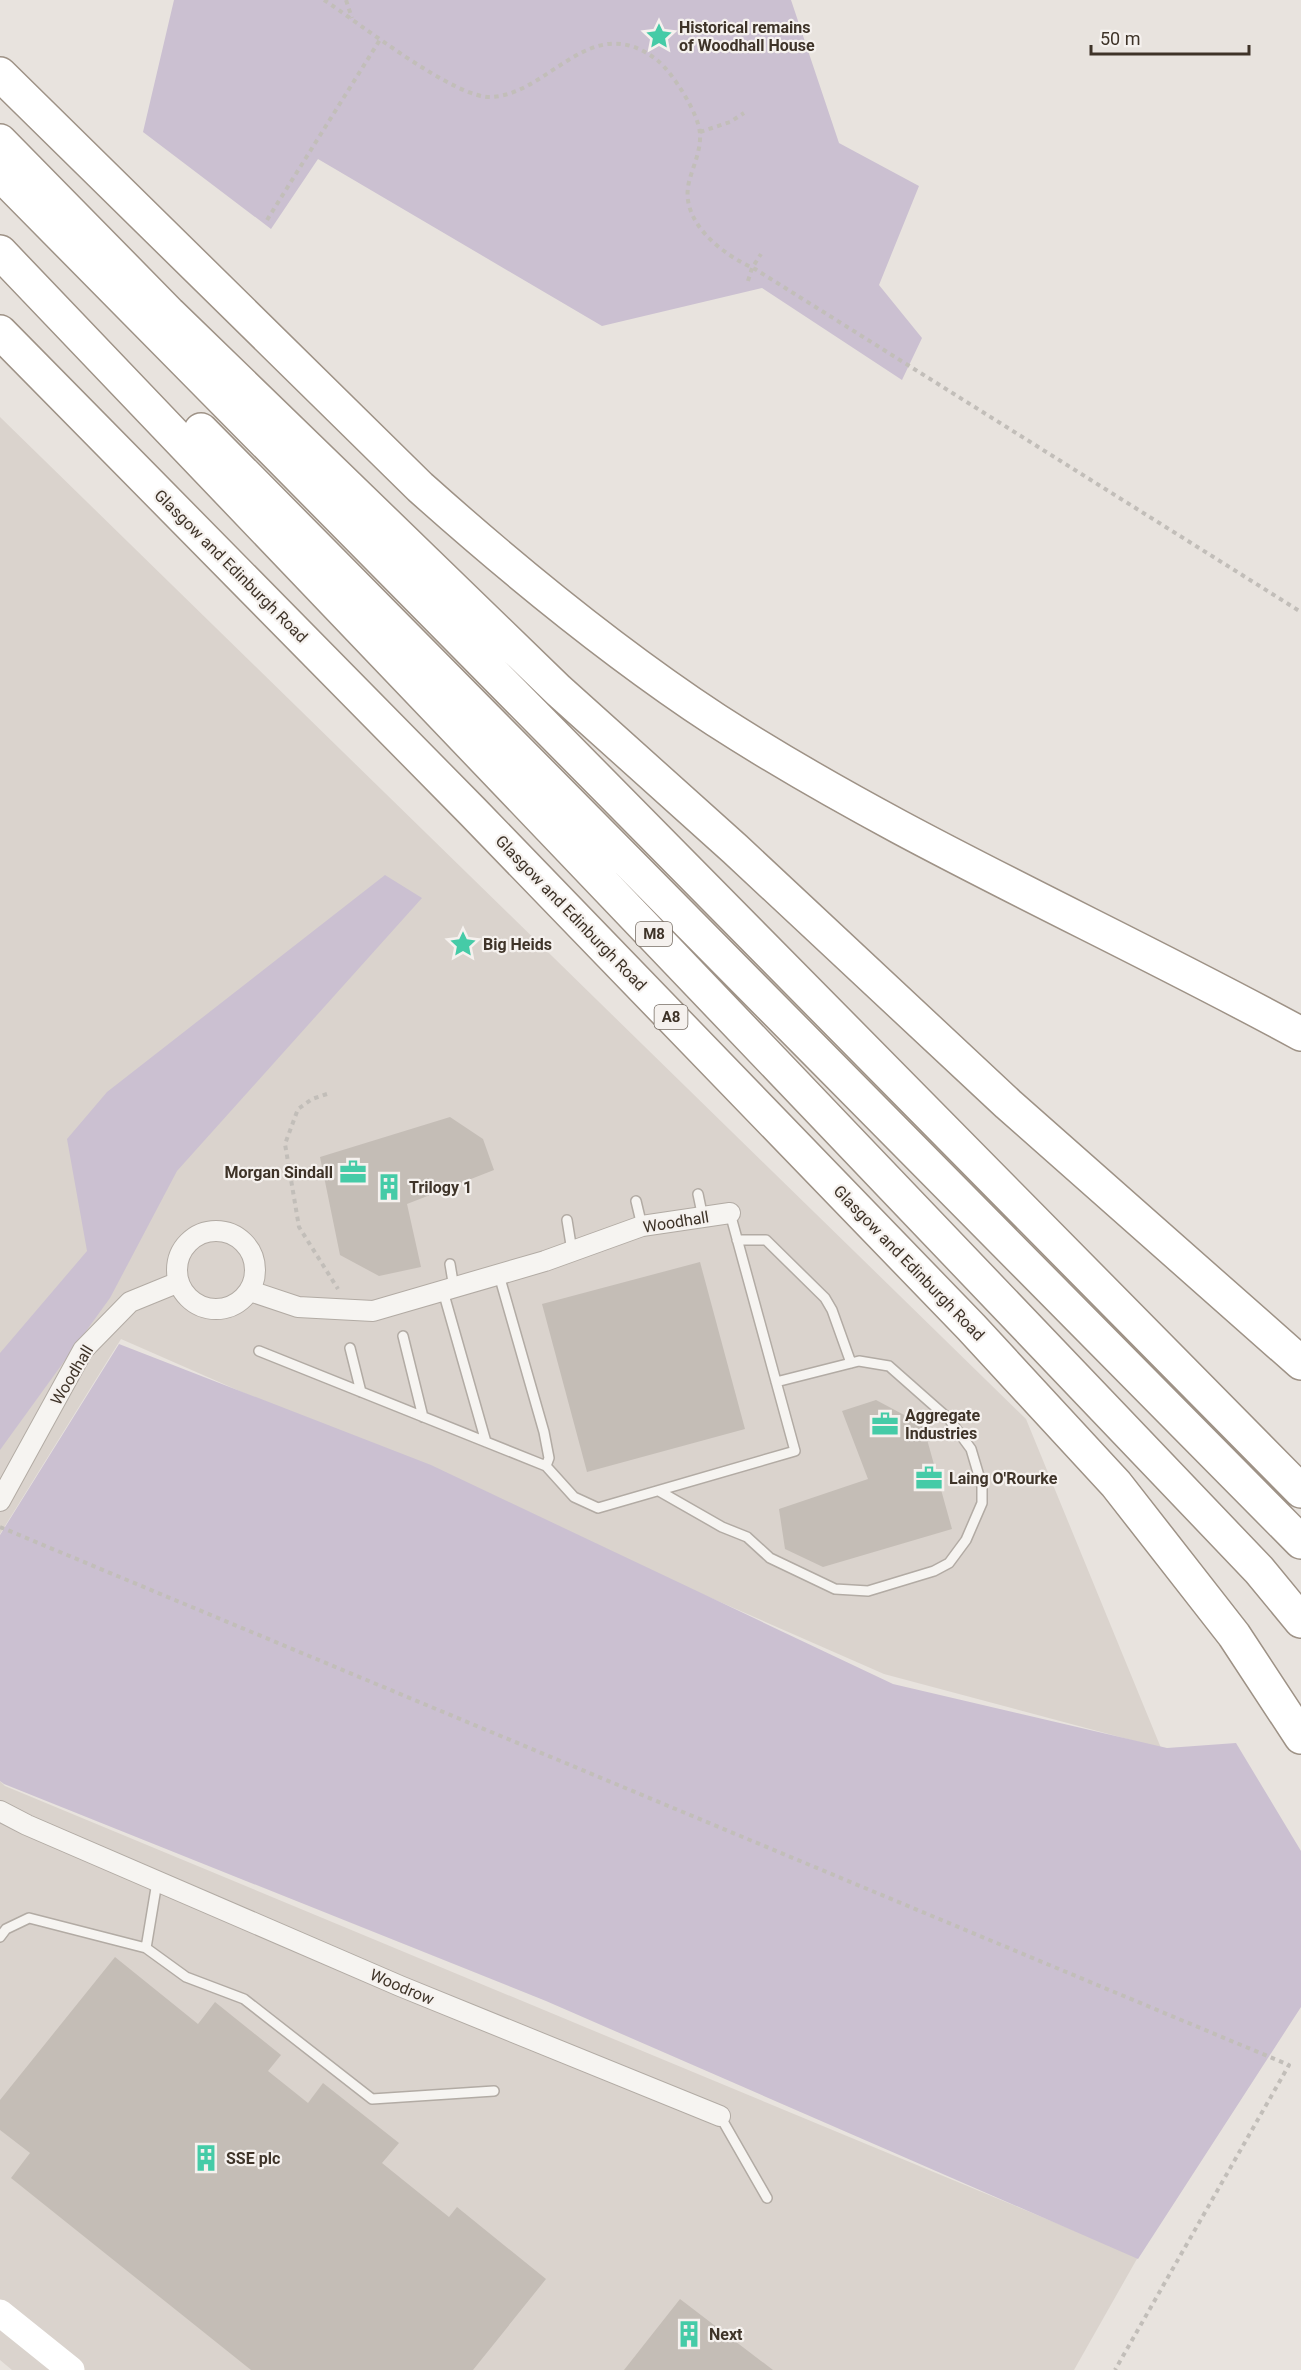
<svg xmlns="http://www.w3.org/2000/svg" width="1301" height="2370" font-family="Roboto,sans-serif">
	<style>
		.built { fill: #dad3cd }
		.green { fill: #cbc0d1 }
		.building { fill: #c4bdb6 }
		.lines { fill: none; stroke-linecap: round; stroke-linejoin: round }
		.lane-casing { stroke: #b2aba4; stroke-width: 12 }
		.street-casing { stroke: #b2aba4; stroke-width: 22 }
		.highway-casing { stroke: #9e9286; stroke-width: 36 }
		.path { stroke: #c2beb9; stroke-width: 4; stroke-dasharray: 4.5 4.5; stroke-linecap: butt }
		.lane { stroke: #f6f4f1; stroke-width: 9 }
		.street { stroke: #f6f4f1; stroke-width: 20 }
		.secondary { stroke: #fff; stroke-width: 27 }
		.highway { stroke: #fff; stroke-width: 33 }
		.labels { text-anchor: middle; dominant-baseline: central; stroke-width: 4.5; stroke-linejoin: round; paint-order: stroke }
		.shield { fill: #f5f1ee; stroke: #756c63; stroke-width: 1.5 }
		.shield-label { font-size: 15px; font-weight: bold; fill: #3e3328 }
		.poi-label { font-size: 16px; font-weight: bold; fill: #3e3328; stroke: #f5f1ee; text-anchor: start }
		.street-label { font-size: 16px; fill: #3e3328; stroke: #f5f1ee }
	</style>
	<rect width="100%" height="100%" fill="#e8e3de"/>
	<path class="built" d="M0,417l1026,1002 135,329 -277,-74 -763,-335 -121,195z
		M0,1781l5,5 1133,471 -64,113h-1062l-12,-10z"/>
	<path class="green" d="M174,0h617l48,143 80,43 -40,99 43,53 -20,42 -140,-92 -160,38 -284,-167 -47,70 -128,-97z
		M385,875l37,23 -245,273 -67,127 -110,152v-97l87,-102 -20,-112 40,-47z
		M119,1344l312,121 462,219 274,64 69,-5 65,108v156l-163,252 -592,-258 -542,-217 -4,-3v-246z"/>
	<path class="building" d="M450,1117l33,22 11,31 -87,34 14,63 -42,9 -39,-21 -20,-98z
		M700,1262l45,167 -158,43 -45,-168z
		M876,1400l47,25 29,104 -129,38 -38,-18 -6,-40 89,-30 -26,-68z
		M115,1957l83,67 17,-22 66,53 -13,16 40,32 15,-20 76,60 -17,20 67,54 8,-10 89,72 -73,91h-222l-240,-192 19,-25 -30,-23v-30z
		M680,2299l93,71h-149z"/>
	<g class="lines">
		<defs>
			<path id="lane" d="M698,1194l5,24
				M636,1201l6,25
				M567,1220l5,31
				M737,1240h29l59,58 7,12 19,53
				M450,1264l4,24
				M443,1291l43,151
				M403,1336l20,81
				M350,1348l11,44
				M259,1351l287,115 3,-8 -5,-26 -45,-157
				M546,1466l28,31 24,11 197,-57 -65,-238
				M659,1491l63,36 25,10 23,21 65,31 33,2 66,-20 15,-8 17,-23 16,-37v-17l-11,-37 -22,-30 -60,-53 -30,-5 -83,21
				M157,1882l-11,66 40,29 58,22 128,100 122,-8
				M0,1937l6,-8 23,-11 117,30
				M720,2116l47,82"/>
			<path id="street" d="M177 1270a39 39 0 1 1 78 0a39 39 0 1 1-78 0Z
				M250,1291l48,16 75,4 172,-50 97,-35 88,-13
				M0,1501l83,-151 47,-48 49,-20
				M0,1811l27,14 373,161 320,130"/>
			<path id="highway" d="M0,74l420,413c94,84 191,164 296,233 186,120 391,208 585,314
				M0,141l169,172 389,377 177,159 273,255 293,259
				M0,174l1301,1317
				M0,252l1259,1318 42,51
				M0,332l472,479 499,516 145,157 118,151 67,102
				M201,430l1100,1112"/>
		</defs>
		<use href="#lane" class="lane-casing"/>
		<use href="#street" class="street-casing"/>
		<use href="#highway" class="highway-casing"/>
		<path class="path" d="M324,0c34,22 132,100 168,97 59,-4 99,-88 165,-37 16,13 42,54 43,74 1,17 -7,32 -11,48 -10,40 34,73 66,87l546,343
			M346,0l6,18
			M700,132l30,-10 14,-9
			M267,220l114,-182
			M748,281l4,-13 9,-14
			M327,1094l-15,5 -14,10 -13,35 14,83 39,62
			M0,1527l1289,538 -174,305"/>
		<use href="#lane" class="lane"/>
		<use href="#street" class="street"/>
		<path class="secondary" d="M0,2313l71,57"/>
		<use href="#highway" class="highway"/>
	</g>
	<defs>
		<symbol id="sight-bare" viewBox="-9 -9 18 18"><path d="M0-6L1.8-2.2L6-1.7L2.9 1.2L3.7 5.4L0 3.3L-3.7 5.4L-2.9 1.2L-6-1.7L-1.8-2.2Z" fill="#45cba7" stroke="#f5f1ee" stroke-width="2.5" paint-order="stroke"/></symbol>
		<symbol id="office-bare" viewBox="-9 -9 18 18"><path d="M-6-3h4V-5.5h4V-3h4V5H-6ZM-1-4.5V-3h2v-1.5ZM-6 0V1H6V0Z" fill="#45cba7" stroke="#f5f1ee" stroke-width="2.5" paint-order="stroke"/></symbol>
		<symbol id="building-bare" viewBox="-9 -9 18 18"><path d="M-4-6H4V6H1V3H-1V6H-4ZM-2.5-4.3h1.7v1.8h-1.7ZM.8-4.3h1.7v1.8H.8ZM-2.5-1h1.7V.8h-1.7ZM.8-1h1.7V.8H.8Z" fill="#45cba7" stroke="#f5f1ee" stroke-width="2.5" paint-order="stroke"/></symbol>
	</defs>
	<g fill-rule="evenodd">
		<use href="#sight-bare" x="640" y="17" width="38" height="38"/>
		<use href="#sight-bare" x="444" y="925" width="38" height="38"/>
		<use href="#office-bare" x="334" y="1153" width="38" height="38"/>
		<use href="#building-bare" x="370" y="1168" width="38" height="38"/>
		<use href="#office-bare" x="866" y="1405" width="38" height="38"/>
		<use href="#office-bare" x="910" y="1459" width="38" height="38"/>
		<use href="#building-bare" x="187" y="2139" width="38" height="38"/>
		<use href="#building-bare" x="670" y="2315" width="38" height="38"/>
	</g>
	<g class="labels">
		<g class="shield">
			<rect x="636" y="922" width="36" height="24" rx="4.5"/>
			<rect x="654.5" y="1005" width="33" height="24" rx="4.5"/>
		</g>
		<g class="shield-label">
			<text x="654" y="934">M8</text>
			<text x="671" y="1017">A8</text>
		</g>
		<g class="poi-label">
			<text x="679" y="27">Historical remains<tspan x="679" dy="18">of Woodhall House</tspan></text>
			<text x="483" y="944">Big Heids</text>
			<text x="333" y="1172" text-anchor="end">Morgan Sindall</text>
			<text x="409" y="1187">Trilogy 1</text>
			<text x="905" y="1415">Aggregate<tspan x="905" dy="18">Industries</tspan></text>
			<text x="949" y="1478">Laing O'Rourke</text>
			<text x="226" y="2158">SSE plc</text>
			<text x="709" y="2334">Next</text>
		</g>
		<g class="street-label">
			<text transform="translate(231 566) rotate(45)">Glasgow and Edinburgh Road</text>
			<text transform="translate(571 913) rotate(46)">Glasgow and Edinburgh Road</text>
			<text transform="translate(676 1222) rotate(-9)">Woodhall</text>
			<text transform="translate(909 1263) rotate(46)">Glasgow and Edinburgh Road</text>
			<text transform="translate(72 1375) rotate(-59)">Woodhall</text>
			<text transform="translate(402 1987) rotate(23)">Woodrow</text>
		</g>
	</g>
	<path d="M1091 45v9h158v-9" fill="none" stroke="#3e3328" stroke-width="3"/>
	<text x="1100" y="45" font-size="18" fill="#3e3328" stroke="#f5f1ee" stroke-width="4.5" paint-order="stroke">50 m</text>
</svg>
